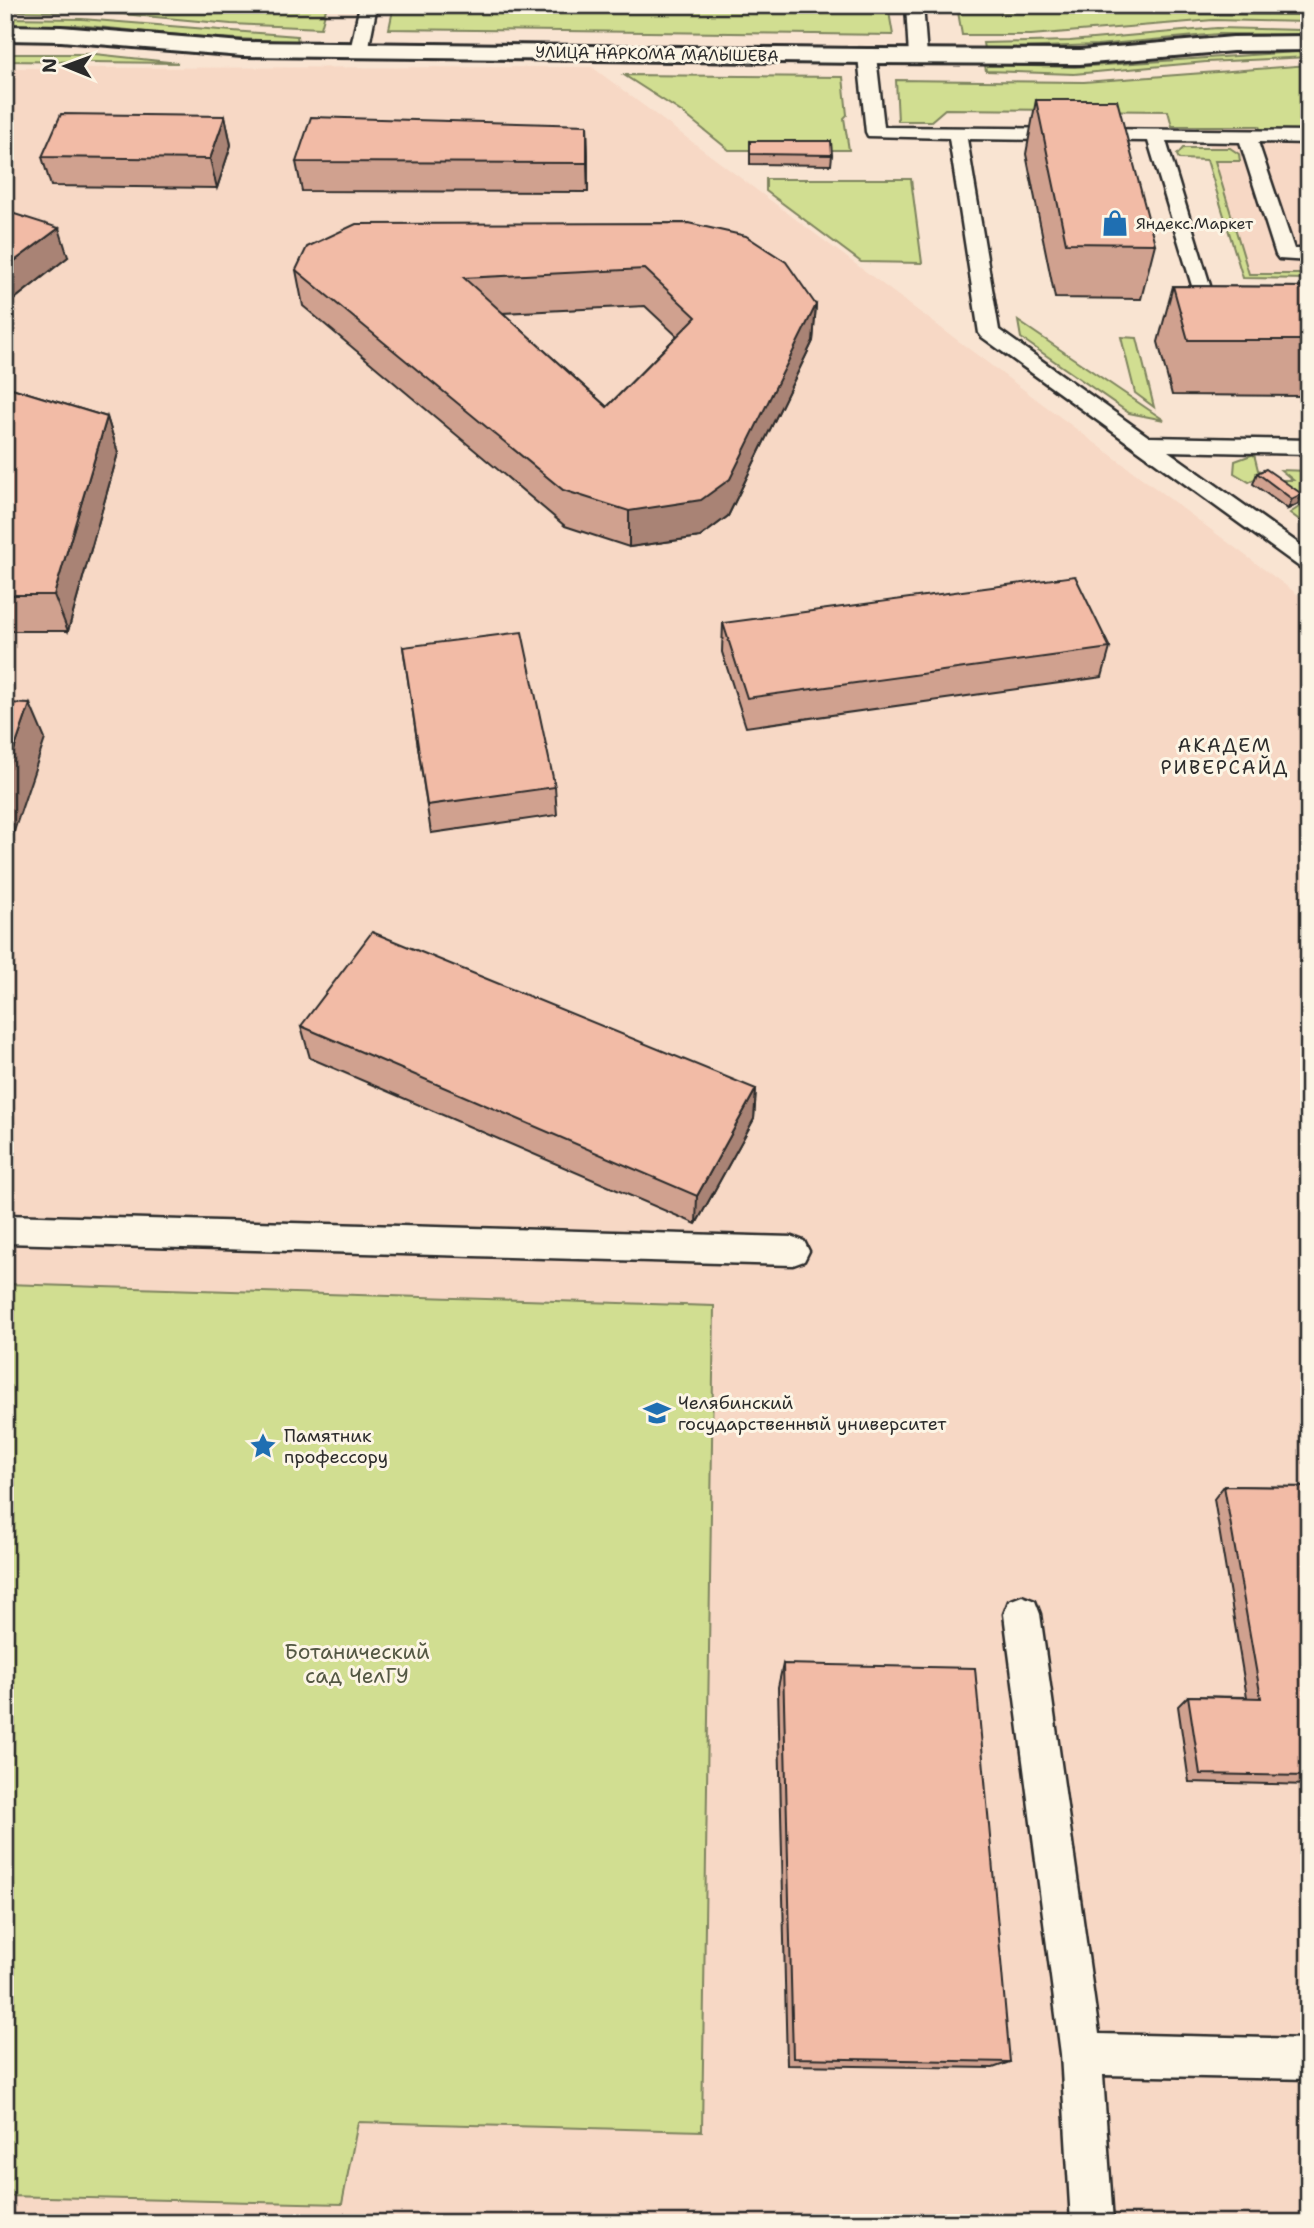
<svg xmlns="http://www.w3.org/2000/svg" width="1314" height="2228" font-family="'Shantell Sans',sans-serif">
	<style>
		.built { fill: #f7d8c5 }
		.green { fill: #d1de91; stroke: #7e845e; stroke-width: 2 }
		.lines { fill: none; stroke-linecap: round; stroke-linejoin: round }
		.lane-casing { stroke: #2b2b2b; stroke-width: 5 }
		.street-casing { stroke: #2b2b2b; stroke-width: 6 }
		.lane { fill: #fcf5e5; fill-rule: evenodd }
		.street { fill: #fcf5e5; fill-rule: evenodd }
		.wall { fill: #d0a18f; stroke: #2b2b2b; stroke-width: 2; fill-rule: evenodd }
		.shaded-wall { fill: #a98374; stroke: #2b2b2b; stroke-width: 2 }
		.building { fill: #f2bba6; stroke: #2b2b2b; stroke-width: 2; fill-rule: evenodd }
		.labels { text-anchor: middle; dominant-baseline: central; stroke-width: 6; stroke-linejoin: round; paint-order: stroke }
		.far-street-label { font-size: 16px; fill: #2b2b2b; stroke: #fcf5e5 }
		.far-poi-label { font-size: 16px; fill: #2b2b2b; stroke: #fcf5e5; text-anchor: start }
		.poi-label { font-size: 18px; fill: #2b2b2b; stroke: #fcf5e5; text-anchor: start }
		.neighbourhood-label { font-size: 19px; letter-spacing: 2px; fill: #2b2b2b; stroke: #fcf5e5 }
		.near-park-label { font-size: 21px; fill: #545844; stroke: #fcf5e5 }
	</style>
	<rect width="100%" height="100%" fill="#f9e4d2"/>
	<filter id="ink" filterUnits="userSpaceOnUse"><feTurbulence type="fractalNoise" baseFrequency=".0143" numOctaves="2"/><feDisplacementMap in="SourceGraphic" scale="14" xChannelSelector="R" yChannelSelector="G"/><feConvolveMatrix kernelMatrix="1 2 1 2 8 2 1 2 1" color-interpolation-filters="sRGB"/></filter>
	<g filter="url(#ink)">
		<path class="built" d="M406,5h470l1,6 -471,-4z
			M592,67l717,536v1620h-1304v-2155z
			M1203,125l106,2v147h-60z"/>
		<path class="green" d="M296,5h31l-6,23 -90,-4 -119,-11 -107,-2v-5l287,3z
			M394,5l482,6v-6h24v6l-11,1 4,23 -504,-6z
			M958,12l351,3v7l-96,-2 -182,15h-69z
			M5,18l77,1 215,17 1,6 -98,-5 -123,-12 -72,1z
			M1217,28l84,2 -1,5 -81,-1 -122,11 -113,4 -1,-6 87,-2z
			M1309,51v6l-103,5 -132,12 -88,-3 -1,-6 90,2z
			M5,54h90l83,9 -173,-2z
			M1309,65v66h-48l-2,-5h-87l-4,-15 -223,-2 -14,12h-33l-2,-41 188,2z
			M624,75l219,2 4,38 -3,3 5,32h-120l-46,-37z
			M1183,148h47l9,6 1,7h-25l34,113h60v5l-66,-1 -36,-118 -28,-1 -2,-4z
			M766,179h145l11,84 -61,-1 -95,-71z
			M1018,321l146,99 -35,-7 -108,-75z
			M1121,337l16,1 17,69 -19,-14z
			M1254,454l4,16 19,10h16l-12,-10 28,1v56l-19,-14 12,-8 -42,-29 -11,6 -15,-9 1,-12z
			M5,1284l709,22 -12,825 -344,-9 -16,82 -337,-8z"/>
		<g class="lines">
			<defs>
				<path id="lane" d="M360,5h17l-9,46 -9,5 -9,-5z
					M906,5h17l4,51 -3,4 -6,1 -9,-5z
					M867,51l9,5 8,71 425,4v12l-51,-1 36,107h15v12l-30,-2 -3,-4 -36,-113 -74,-1 46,151 97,1v12l-112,-3 -49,-161 -181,-2 32,191 150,107 160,3v14l-141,-3 141,100v20l-8,-3 -319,-231 -3,-4 -30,-195 -81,-2 -2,-4 -8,-76z
					M5,1215l788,22 11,4 5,10 -5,10 -11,4 -788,-22z
					M1022,1596l13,5 5,13 59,420 210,5v40l-206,-4 10,148h-42l-10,-169 -57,-440 5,-13z"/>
				<path id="street" d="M5,26l56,1 181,15 625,7 213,1 153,-13 76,-1v14l-76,1 -153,13 -213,-1 -625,-7 -181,-15 -56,-1z"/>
			</defs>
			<use href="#lane" class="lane-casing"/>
			<use href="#street" class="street-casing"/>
			<use href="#lane" class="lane"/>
			<use href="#street" class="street"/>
		</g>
		<path class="wall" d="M1036,100l119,144 -14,55 -86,-1 -29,-144z
			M225,116l6,29 -14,43 -166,-2 -9,-29z
			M587,125l1,67 -286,-1 -6,-29z
			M750,141l82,14 -1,10 -81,-1z
			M5,211l63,46 -56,44 -7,-3z
			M688,223l128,82 -3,36 -85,175 -28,21 -71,10 -64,-21 -262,-220 -7,-36zM645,306l32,30 -70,71 -104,-94z
			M1173,286l136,1v109l-137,-1 -14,-53z
			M5,386l102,31 11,36 -50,178h-63z
			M1257,473l45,21 -4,10 -10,5 -35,-25z
			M723,623l387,25 -8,29 -356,50 -24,-75z
			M403,647l152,140 2,28 -126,18z
			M301,1026l455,63 -2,30 -58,105 -386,-166z
			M1224,1486l85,1v298l-120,-3 -11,-76 10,-10 59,1 -33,-198z
			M783,1664l227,398 -17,6 -206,-3 -9,-378z"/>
		<path class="shaded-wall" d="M225,116l6,29 -14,43 -7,-29z
			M587,125l1,29v38l-1,-29z
			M59,228l9,29 -56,44 -7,-19v-14z
			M816,305l-3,36 -85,175 -28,21 -71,10v-36z
			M107,417l11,36 -50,178 -14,-36z
			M1302,494l-4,10 -10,5 4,-10z
			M30,704l15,35 -40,119v-82z
			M756,1089l-2,30 -58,105 1,-28z"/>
		<path class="building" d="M1036,100h81l38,144 -89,-1z
			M61,114l164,2 -15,43 -168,-2z
			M311,117l276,8v38l-291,-1z
			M750,141h81l1,14 -82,-1z
			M5,211l54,17 -54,40z
			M688,223l58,13 40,26 30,43 -86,174 -29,21 -72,11 -66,-21 -267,-220 11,-23 49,-23zM645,269l51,48 -89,90 -143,-129z
			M1173,286l136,1v53h-121z
			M5,386l102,31 -53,178h-49z
			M1266,469l36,25 -10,5 -35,-26z
			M1075,576l35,72 -363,50 -24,-75z
			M522,632l33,155 -128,18 -24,-158z
			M5,703l25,1 -25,72z
			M372,932l384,157 -59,107 -396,-170z
			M1224,1486l85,1v289l-109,-2 -12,-78 73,2z
			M783,1664l192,4 35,394 -217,-4z"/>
	</g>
	<defs>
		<symbol id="shop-bare" viewBox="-9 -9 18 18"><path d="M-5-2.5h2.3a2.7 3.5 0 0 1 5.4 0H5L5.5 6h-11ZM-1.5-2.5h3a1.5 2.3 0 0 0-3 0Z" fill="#1f6fb2" stroke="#fcf5e5" stroke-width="2.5" paint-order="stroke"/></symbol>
		<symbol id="university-bare" viewBox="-9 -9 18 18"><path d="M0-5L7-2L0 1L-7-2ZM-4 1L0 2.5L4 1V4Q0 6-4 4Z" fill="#1f6fb2" stroke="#fcf5e5" stroke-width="2.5" paint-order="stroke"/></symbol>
		<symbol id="sight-bare" viewBox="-9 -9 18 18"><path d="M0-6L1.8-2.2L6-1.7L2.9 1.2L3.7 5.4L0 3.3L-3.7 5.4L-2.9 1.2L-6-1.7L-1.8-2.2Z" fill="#1f6fb2" stroke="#fcf5e5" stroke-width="2.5" paint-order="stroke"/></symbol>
	</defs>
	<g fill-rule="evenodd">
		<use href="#shop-bare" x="1096" y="204" width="38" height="38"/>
		<use href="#university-bare" x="638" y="1394" width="38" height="38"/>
		<use href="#sight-bare" x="244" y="1427" width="38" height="38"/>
	</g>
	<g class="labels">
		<g class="far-street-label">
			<text transform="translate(657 54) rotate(1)">УЛИЦА НАРКОМА МАЛЫШЕВА</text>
		</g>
		<g class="far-poi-label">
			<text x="1136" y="223">Яндекс.Маркет</text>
		</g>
		<g class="poi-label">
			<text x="678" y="1403">Челябинский<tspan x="678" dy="21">государственный университет</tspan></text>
			<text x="284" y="1436">Памятник<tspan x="284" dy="21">профессору</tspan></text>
		</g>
		<g class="neighbourhood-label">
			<text x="1225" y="745">АКАДЕМ<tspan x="1225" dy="22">РИВЕРСАЙД</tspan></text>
		</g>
		<g class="near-park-label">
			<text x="357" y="1652">Ботанический<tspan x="357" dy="24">сад ЧелГУ</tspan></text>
		</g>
	</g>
	<rect width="1314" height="2228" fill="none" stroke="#fcf5e5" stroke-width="28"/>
	<rect x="14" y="14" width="1286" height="2200" fill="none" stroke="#2b2b2b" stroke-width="2.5" filter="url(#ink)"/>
	<g transform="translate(66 66) rotate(271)" stroke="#fcf5e5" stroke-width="5" paint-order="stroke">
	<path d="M0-5L12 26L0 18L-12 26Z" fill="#2b2b2b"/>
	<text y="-10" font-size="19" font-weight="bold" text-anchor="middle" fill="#2b2b2b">N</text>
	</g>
</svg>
